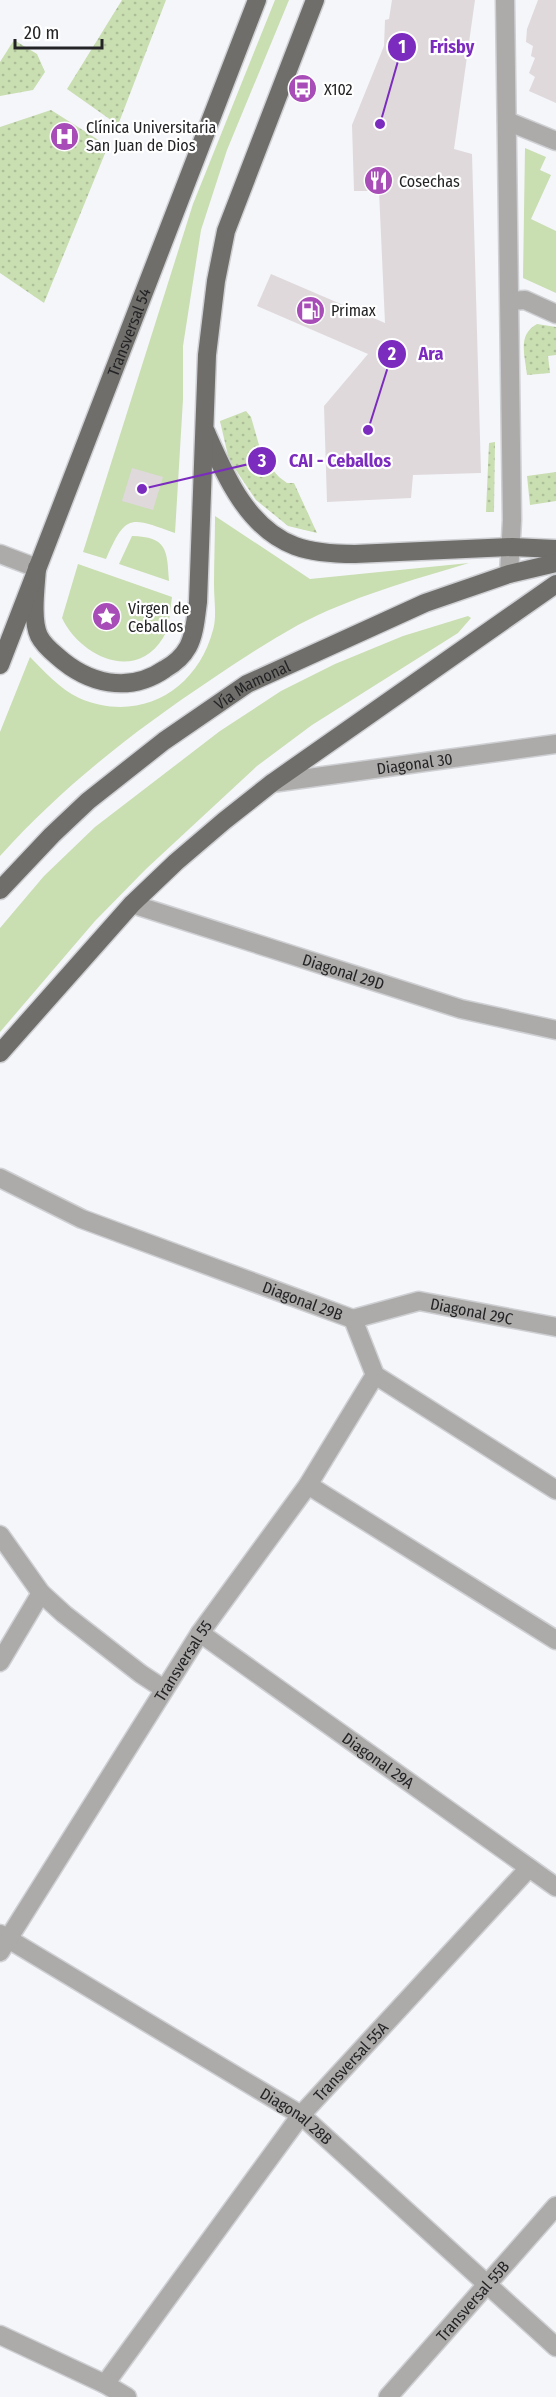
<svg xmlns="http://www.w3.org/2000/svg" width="556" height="2397" font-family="'Fira Sans Condensed',sans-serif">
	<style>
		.green { fill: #c9deb1 }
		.garden { fill: url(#garden-dots) }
		.building { fill: #dfd9db }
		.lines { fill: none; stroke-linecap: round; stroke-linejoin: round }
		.minor-casing { stroke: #cfd0d4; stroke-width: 21 }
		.major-casing { stroke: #cfd0d4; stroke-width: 21 }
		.minor { stroke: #acaba9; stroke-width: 18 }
		.major { stroke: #6f6e6a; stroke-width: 18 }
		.labels { text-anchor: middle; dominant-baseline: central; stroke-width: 4.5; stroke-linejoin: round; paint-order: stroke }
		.poi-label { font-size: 16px; fill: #242426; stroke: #fff; text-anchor: start }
		.street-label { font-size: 16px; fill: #242426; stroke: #fff }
		.leader { fill: none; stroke: #7b2cbf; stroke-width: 2 }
		.callout-dot { fill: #7b2cbf; stroke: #fff; stroke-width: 2 }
		.mark-label { font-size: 18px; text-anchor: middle; font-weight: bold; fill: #fff }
		.callout-label { font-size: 18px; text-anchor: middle; font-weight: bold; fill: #7b2cbf; stroke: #fff; stroke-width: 4.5; stroke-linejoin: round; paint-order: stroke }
	</style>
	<defs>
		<pattern id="garden-dots" width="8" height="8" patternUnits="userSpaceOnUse" patternTransform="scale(1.5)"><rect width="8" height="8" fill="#c9deb1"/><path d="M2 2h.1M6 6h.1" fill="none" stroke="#acbe98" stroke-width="1.8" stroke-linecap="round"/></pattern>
	</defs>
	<rect width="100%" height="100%" fill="#f5f6fa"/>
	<path class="green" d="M275,0h14l-62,150 -26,80 -18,116v53l-8,134c-45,-16 -49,-20 -69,26l-23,-7 110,-348z
		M525,148l21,9 -6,13 11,5 -20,44 25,12v62l-33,-15z
		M215,516l95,63 159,-16c-57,17 -118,34 -171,62 -30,17 -60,36 -89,56 -75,50 -148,107 -209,175v-124l30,-75c15,15 30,32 49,41 60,26 118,-7 134,-68 4,-13 1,-31 1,-45 0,-23 1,-46 1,-69z
		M132,536c35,1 35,13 37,45l-50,-17z
		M78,564l94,33c-2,13 -2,30 -9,41 -28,45 -83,18 -101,-20z
		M468,616l3,2 -13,15 -146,92 -55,41 -111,103 -51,52 -95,111v-104l44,-52 51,-49 125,-96 61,-40 54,-27 68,-28z"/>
	<path class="garden" d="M122,0h44l-48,125 -51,-36z
		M14,40l23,14 8,18 -12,18 -33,6v-34z
		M51,110l57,36 -64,157 -44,-30v-146z
		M537,324l19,3v28l-8,1 2,17 -23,2c-2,-20 -10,-40 10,-51z
		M246,411l5,6 12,42 16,18 8,6h7l23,50 -29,-7 -32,-26 -27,-40 -9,-39z
		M495,442l-1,70h-8l3,-69z
		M556,472v29l-26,4 -3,-29z"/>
	<path class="building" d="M392,0h83l-21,149 18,5 9,319 -68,2 -2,23 -84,4 -3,-96 44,-52 -111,-48 14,-32 114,49 -6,-132h-25l-2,-66 32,-79 1,-26 4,-1z
		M538,0h18v103l-27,-12 6,-14 -6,-4 6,-15 -4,-2 2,-10 -7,-4 1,-13z
		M132,468l31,9 -10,33 -31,-9z"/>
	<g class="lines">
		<defs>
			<g id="minor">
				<path d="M505,0l7,520 -3,54"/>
				<path d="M507,121l49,20"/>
				<path d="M510,301l15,-1 31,14"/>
				<path d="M0,554l37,14"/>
				<path id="s1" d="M272,783l284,-39"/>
				<path id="s2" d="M132,904l329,105 95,21"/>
				<path id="s3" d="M0,1178l82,41 271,100 22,56 181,115"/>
				<path id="s4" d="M353,1319l66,-18 137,26"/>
				<path d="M308,1485l248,155"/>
				<path d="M0,1535l41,58 23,21 77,60 23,15"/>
				<path id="s5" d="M200,1633l356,254"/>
				<path d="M0,1662l41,-69"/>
				<path id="s6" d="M0,1934l301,181 255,232"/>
				<path id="s7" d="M0,1952l200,-319 108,-148 67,-110"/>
				<path d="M0,2335l105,49 22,13"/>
				<path id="s8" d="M105,2384l196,-269 228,-247"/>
				<path id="s9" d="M388,2397l168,-191"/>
			</g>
			<g id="major">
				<path d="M206,432c19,43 41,96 89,114 19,7 40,8 60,8l157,-7 44,2"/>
				<path d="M37,568c-1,18 -6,51 2,68 4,8 12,15 18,20 31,28 72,38 108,13 9,-5 18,-13 23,-22 7,-13 8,-31 10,-45l9,-247 9,-74 10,-50 89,-231"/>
				<path id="s10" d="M0,665l257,-665"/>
				<path id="s11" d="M0,890l52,-55 36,-34 76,-60 83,-57 178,-81 84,-29 47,-11"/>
				<path d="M0,1053l132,-149 44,-42 48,-41 48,-38 284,-199"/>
			</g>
		</defs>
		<use href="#minor" class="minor-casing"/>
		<use href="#major" class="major-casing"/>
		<use href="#minor" class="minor"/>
		<use href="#major" class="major"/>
	</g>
	<defs>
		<symbol id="bus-disc" viewBox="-11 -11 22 22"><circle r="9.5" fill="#a84db8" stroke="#fff"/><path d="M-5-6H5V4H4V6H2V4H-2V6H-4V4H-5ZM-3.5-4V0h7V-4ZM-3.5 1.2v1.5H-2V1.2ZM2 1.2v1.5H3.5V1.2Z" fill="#fff"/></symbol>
		<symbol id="hospital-disc" viewBox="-11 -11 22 22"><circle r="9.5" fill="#a84db8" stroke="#fff"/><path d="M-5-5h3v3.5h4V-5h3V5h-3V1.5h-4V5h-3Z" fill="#fff"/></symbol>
		<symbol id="restaurant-disc" viewBox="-11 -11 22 22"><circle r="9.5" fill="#a84db8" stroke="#fff"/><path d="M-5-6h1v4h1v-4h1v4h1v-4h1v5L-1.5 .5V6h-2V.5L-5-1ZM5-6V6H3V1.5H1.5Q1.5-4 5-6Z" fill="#fff"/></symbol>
		<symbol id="fuel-disc" viewBox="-11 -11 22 22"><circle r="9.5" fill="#a84db8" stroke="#fff"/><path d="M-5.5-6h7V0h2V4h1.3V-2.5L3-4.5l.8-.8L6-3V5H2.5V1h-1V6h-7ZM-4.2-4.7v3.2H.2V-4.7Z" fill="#fff"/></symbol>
		<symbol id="sight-disc" viewBox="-11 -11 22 22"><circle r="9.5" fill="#a84db8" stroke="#fff"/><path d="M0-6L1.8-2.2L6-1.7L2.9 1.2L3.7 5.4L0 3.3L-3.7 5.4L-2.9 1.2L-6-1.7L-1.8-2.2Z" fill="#fff"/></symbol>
	</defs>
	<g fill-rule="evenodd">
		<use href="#bus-disc" x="286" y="72" width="33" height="33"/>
		<use href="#hospital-disc" x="48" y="120" width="33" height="33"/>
		<use href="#restaurant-disc" x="362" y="164" width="33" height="33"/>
		<use href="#fuel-disc" x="294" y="294" width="33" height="33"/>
		<use href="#sight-disc" x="90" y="600" width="33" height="33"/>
	</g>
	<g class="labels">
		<g class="poi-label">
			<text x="324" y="89">X102</text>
			<text x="86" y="127">Clínica Universitaria<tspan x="86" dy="18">San Juan de Dios</tspan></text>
			<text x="399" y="181">Cosechas</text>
			<text x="331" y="310">Primax</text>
			<text x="128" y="608">Virgen de<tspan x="128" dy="18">Ceballos</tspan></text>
		</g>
		<g class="street-label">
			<text stroke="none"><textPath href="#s10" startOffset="357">Transversal 54</textPath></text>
			<text stroke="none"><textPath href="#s11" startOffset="327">Vía Mamonal</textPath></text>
			<text stroke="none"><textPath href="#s1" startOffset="144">Diagonal 30</textPath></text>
			<text stroke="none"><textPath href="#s2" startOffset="222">Diagonal 29D</textPath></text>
			<text stroke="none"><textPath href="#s3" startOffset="327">Diagonal 29B</textPath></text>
			<text stroke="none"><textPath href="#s4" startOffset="122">Diagonal 29C</textPath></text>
			<text stroke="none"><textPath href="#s7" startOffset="344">Transversal 55</textPath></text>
			<text stroke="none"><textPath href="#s5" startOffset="219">Diagonal 29A</textPath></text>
			<text stroke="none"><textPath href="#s8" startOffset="406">Transversal 55A</textPath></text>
			<text stroke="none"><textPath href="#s6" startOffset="348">Diagonal 28B</textPath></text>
			<text stroke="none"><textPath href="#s9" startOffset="128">Transversal 55B</textPath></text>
		</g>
	</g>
	<path class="leader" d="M380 124L402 47M368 430L392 354M142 489L262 461"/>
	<g class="callout-dot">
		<circle cx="380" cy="124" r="6"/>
		<circle cx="368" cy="430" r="6"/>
		<circle cx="142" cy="489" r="6"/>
		<circle cx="402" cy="47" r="15"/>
		<circle cx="392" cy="354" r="15"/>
		<circle cx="262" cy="461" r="15"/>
	</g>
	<g class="mark-label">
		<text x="402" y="53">1</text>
		<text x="392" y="360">2</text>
		<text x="262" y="467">3</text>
	</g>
	<g class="callout-label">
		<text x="452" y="53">Frisby</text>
		<text x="431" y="360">Ara</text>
		<text x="340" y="467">CAI - Ceballos</text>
	</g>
	<path d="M15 39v9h87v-9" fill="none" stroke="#242426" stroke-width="3"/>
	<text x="24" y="39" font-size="18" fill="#242426" stroke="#ffffff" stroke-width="4.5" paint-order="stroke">20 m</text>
</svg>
